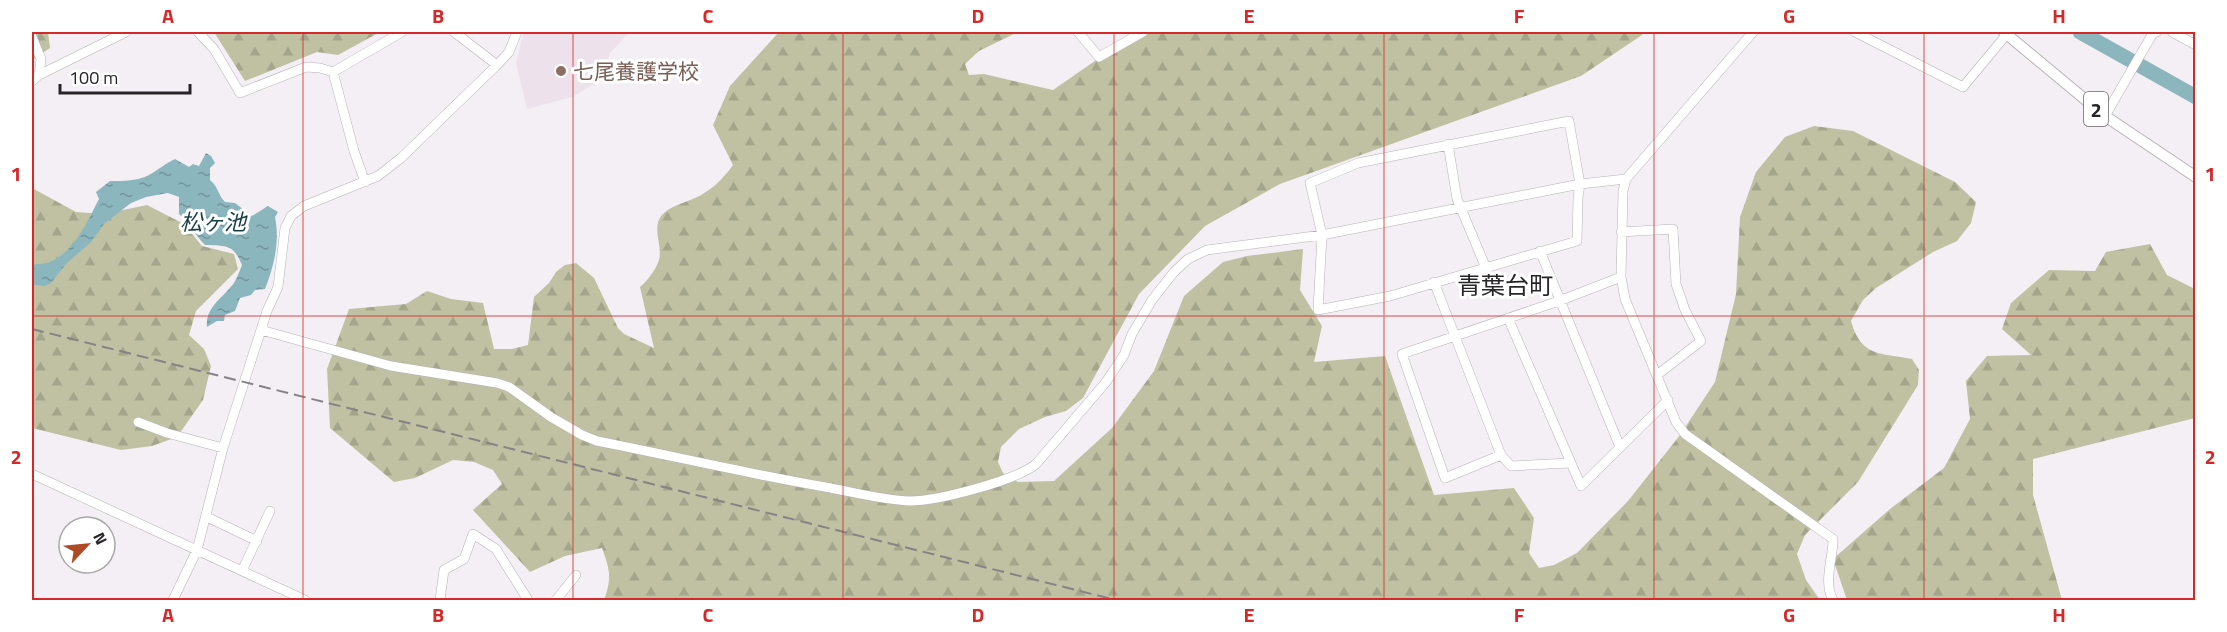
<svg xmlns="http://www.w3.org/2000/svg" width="2227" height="632" font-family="'Titillium Web','Noto Sans JP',sans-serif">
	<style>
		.built { fill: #ede2ec }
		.forest { fill: url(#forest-firs) }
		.water { fill: url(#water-ripples) }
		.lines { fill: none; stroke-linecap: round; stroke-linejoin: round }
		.river { stroke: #8cb6be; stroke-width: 15 }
		.minor-casing { stroke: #b7b2b6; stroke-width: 10 }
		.major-casing { stroke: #b7b2b6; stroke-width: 12 }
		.minor { stroke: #fff; stroke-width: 9 }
		.major { stroke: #fff; stroke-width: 10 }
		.rail { stroke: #868286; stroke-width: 2; stroke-dasharray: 12 6; stroke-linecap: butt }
		.grid { fill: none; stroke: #d62828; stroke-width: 1.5; stroke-opacity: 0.55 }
		.education-dot { fill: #8d6e63; stroke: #fff; stroke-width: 2 }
		.labels { text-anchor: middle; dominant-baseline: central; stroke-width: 6; stroke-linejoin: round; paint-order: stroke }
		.shield { fill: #fff; stroke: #686668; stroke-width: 1.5 }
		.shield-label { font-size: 20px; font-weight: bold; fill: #272527 }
		.education-label { font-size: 21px; fill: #785e54; stroke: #fff; text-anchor: start }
		.water-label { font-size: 22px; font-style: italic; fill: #153d44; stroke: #fff }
		.quarter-label { font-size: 24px; fill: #272527; stroke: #fff }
		.neatline { fill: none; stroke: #d62828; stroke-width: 2 }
		.grid-label { font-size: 20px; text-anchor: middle; font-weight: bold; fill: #d62828 }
	</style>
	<defs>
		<pattern id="forest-firs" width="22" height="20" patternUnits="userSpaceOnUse" patternTransform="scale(1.5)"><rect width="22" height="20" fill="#bfc1a2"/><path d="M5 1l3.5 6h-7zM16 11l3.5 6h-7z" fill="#a4a68c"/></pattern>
		<pattern id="water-ripples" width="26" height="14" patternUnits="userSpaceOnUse" patternTransform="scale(1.5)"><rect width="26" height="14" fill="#8cb6be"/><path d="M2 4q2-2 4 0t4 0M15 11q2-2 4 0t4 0" fill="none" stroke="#72949a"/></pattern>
	</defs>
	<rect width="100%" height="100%" fill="#f4eff4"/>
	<path class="built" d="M524,32h106l-20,21 -9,27 -29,17 -45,12 -11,-46z"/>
	<path class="forest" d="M32,32h16l2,16 -18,12z
		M214,32h166l-42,23 -21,-3 -72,29z
		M779,32h239l-39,19 -14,13 4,11 15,-1 69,16 78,-54 3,-4h509l-1,3 -61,41 -301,108 -75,42 -66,68 -56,104 -17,13 -21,6 -26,12 -18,18 -3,15 5,11 15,9 36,-1 58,-53 42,-57 30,-75 39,-34 24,-6 56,-7 -3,41 22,36 -8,36 71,-6 49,139 80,-7 20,30 -5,35 10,15 15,-3 23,-12 51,-52 52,-66 35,-53 21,-88 4,-77 16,-45 29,-35 29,-11 39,5 102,51 21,20 -5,21 -14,18 -24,11 -57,36 -13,12 -12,21c10,36 29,32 61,38l7,11 -1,15 -60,97 -53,53 -8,19 9,26 14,20h-1216c8,-22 6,-30 -2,-52l-37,8 -35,16 -57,-62 29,-26 -9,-14 -19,-8 -21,-2 -38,18 -21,4 -64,-54 -3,-59 22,-60 57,-5 21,-13 24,8 32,4 11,46h18l16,-4 6,-48 15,-14 7,-11 9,-7 11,-2 18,15 24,50 6,6 30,14 -14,-61c8,-7 15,-16 19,-27 4,-14 -8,-32 3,-45 8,-9 22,-12 33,-17 17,-8 27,-18 38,-33l-20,-40 17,-39z
		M32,188l44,24 28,2 43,-9 37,19 18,22 32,8 4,15 -42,42 -7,24 15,14 7,17 -8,34 -26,37 -25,9 -31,4 -89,-22z
		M2150,244l17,31 28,14v129l-162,41v36l29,105h-215l-14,-41 57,-50 54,-41 26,-49 -4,-38 21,-25 44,-1 -29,-26 9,-26 38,-33 46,1 11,-19z"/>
	<path class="water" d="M206,153l5,3 4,7 -5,5v12c8,6 8,15 15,22l10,1 17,13 16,-10 10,6 -3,5c5,25 -1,49 -10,72l-10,1 -4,5 -11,3 -5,13 -10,4 -1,6h-7l-10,6c-2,-20 16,-29 27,-44 3,-5 6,-13 8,-18 -9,-21 -15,-19 -37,-20 -10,-10 -15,-21 -26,-31v-17l-11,-4 -22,4 -15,6 -27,21 -12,17 -26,23 -15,19 -6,3 -10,-1 -3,-5v-16c35,4 53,-38 67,-65l-3,-7 14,-11c13,0 28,0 39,-6 9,-5 17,-12 26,-16l14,8 4,-3 6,2z"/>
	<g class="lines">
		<path class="river" d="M2080,32l116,65"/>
		<defs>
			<path id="minor" d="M198,32l16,17 26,44 66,-26 14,1 13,4 69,-40
				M454,32l43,33
				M1078,32l21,25 44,-25
				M1753,32l-127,147 -3,12 -2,86 4,22 51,123 9,12 148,105c0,20 -10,43 0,61
				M1855,32l108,55 44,-53
				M2172,32l24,13
				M32,37l9,22 -2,16
				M333,72l21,79 11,31
				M32,81l7,-6 87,-43
				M2105,116l48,-83 4,-1
				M1569,121l11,63 -2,14 -1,43 -187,55 -72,14 4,-75 -12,-52 48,-20z
				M1448,144l9,55 29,69
				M1621,232l52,-3 3,55 9,26 16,31 -44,34
				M1540,251l80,196
				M1434,282l67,173 10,11 59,-3
				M1508,318l73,168 87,-86
				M261,330l130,36 106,17 12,4 42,30 31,18 15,6c76,15 152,33 228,46 28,5 57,13 85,14 27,0 105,-20 126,-37l70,-82 18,-27 8,-21 20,-34 22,-28 14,-13 19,-9 115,-15 258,-51 46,-5
				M138,422l29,11 56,15
				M1501,455l-56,23 -43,-124 157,-53 62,-24
				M32,474l273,126
				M207,517l50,24
				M242,571l28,-60
				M173,600l24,-50 26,-102 44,-137 11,-24 7,-59 6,-12 13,-10 74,-30 23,-18 96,-93 12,-13 8,-20
				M440,600l4,-30 20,-11 9,-25 23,15 32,51
				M556,600l20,-25"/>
			<path id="major" d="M2004,32l101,84 91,61"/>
		</defs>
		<use href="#minor" class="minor-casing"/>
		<use href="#major" class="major-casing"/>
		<use href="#minor" class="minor"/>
		<use href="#major" class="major"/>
		<path class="rail" d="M32,329l1084,271"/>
	</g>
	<path class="grid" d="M303,32v568M573,32v568M843,32v568M1114,32v568M1384,32v568M1654,32v568M1924,32v568M32,316h2164"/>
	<circle class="education-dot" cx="561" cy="71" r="6"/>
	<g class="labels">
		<rect class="shield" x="2084" y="92" width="24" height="34" rx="4.5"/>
		<g class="shield-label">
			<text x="2096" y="109">2</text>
		</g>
		<g class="education-label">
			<text x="573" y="71">七尾養護学校</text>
		</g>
		<g class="water-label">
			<text x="213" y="222">松ヶ池</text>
		</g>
		<g class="quarter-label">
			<text x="1505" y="285">青葉台町</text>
		</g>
	</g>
	<rect width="2227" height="632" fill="none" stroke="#ffffff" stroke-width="66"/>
	<g transform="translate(87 545) rotate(64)"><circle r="28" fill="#ffffff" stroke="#a9a8a9" stroke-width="1.5"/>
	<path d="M0-4.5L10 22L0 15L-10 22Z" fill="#b04924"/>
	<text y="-9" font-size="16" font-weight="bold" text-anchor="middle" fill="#272527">N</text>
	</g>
	<path d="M60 84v9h130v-9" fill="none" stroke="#272527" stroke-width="3"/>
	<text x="69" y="84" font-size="18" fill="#272527" stroke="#ffffff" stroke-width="4.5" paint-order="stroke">100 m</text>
	<rect x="33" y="33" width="2161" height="566" class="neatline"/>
	<g class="grid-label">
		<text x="168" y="23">A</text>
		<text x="438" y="23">B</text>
		<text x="708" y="23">C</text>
		<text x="978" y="23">D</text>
		<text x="1249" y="23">E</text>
		<text x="1519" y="23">F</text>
		<text x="1789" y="23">G</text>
		<text x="2059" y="23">H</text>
		<text x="16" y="181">1</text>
		<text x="2210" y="181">1</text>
		<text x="16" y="464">2</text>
		<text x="2210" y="464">2</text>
		<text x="168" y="622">A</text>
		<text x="438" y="622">B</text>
		<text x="708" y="622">C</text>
		<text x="978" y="622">D</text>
		<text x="1249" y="622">E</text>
		<text x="1519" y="622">F</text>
		<text x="1789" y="622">G</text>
		<text x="2059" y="622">H</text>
	</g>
</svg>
